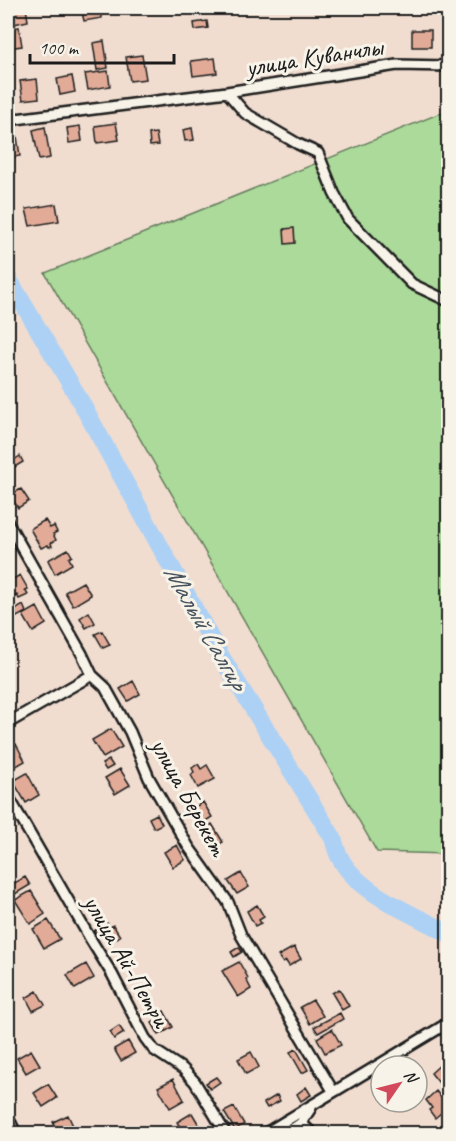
<svg xmlns="http://www.w3.org/2000/svg" width="456" height="1141" font-family="Caveat,sans-serif">
	<style>
		.green { fill: #abda9a; stroke: #647b5b; stroke-width: 1.5 }
		.lines { fill: none; stroke-linecap: round; stroke-linejoin: round }
		.river { stroke: #acd1f5; stroke-width: 18 }
		.building { fill: #e2ab98; stroke: #1c1c1c; stroke-width: 1.5 }
		.street-casing { stroke: #1c1c1c; stroke-width: 14 }
		.street { stroke: #f7f3e8; stroke-width: 9 }
		.labels { text-anchor: middle; dominant-baseline: central; stroke-width: 6; stroke-linejoin: round; paint-order: stroke }
		.street-label { font-size: 26px; fill: #1c1c1c; stroke: #f7f3e8 }
		.water-label { font-size: 27px; font-style: italic; fill: #47525d; stroke: #f7f3e8 }
	</style>
	<rect width="100%" height="100%" fill="#f1ddd0"/>
	<filter id="ink" filterUnits="userSpaceOnUse"><feTurbulence type="fractalNoise" baseFrequency=".0167" numOctaves="2"/><feDisplacementMap in="SourceGraphic" scale="12" xChannelSelector="R" yChannelSelector="G"/><feConvolveMatrix kernelMatrix="1 2 1 2 8 2 1 2 1" color-interpolation-filters="sRGB"/></filter>
	<g filter="url(#ink)">
		<path class="green" d="M448,110v744l-71,-2 -332,-579z"/>
		<g class="lines">
			<path class="river" d="M8,278l69,117 140,255 116,188c2,6 3,12 6,18 18,37 74,58 109,77"/>
		</g>
		<path class="building" d="M8,8h18l2,13 -19,4z
			M92,8h9l1,10 -18,3 -2,-9 10,-2z
			M207,21l1,7 -13,2 -1,-7z
			M19,27l3,19 -14,2v-19z
			M412,30h19v17h-19z
			M104,41l4,27 -11,2 -4,-27z
			M142,55l4,24 -16,2 -4,-24z
			M215,58l2,15 -24,3 -2,-15z
			M108,71l2,15 -22,4 -3,-16z
			M72,76l3,16 -15,3 -3,-16z
			M37,79l2,19 -16,2 -3,-19z
			M116,123l3,17 -22,3 -2,-17z
			M80,126l2,15 -13,2 -2,-15z
			M45,127l5,31 -11,2 -6,-30z
			M192,128l2,12 -9,1 -2,-11z
			M156,133l2,12 -8,1 -1,-12z
			M17,136l3,20 -12,2v-21z
			M56,204l3,17 -29,5 -4,-17z
			M294,228l1,15 -10,1 -1,-15z
			M20,456l3,6 -15,9v-7z
			M21,489l8,12 -11,7 -8,-13z
			M45,520l5,8 4,-2 3,6 -4,2 3,6 -5,3 1,3 -3,1 -1,-2 -7,3 -11,-19z
			M68,549l4,7 -3,2 3,6 -17,10 -7,-14z
			M20,575l8,14 -3,1 3,5 -9,4 -2,-4 -2,1 -7,-14z
			M83,582l8,13 -18,11 -8,-14z
			M23,605l3,7 -11,6 -3,-6z
			M37,607l9,17 -13,8 -10,-17z
			M89,612l6,11 -9,5 -6,-10z
			M102,631l8,14 -7,3 -8,-14z
			M133,681l7,13 -12,7 -8,-12z
			M111,729l11,18 -19,11 -11,-18z
			M16,744l9,17 -12,7 -5,-10v-10z
			M109,760l4,6 -7,4 -4,-6z
			M198,764l3,5 6,-4 8,14 -17,9 -7,-13 3,-3 -2,-4z
			M120,769l10,16 -15,9 -10,-16z
			M27,773l12,22 -13,8 -13,-22z
			M203,802l9,15 -14,9 -9,-15z
			M157,814l5,10 -8,4 -5,-10z
			M212,824l11,18 -11,6 -11,-17z
			M177,845l8,15 -12,7 -9,-15z
			M241,873l8,14 -12,7 -9,-13z
			M25,877l5,8 -20,12 -2,-3v-11l5,-3 2,3z
			M31,891l14,23 -15,10 -15,-24z
			M257,905l7,12 -5,3 2,3 -6,3 -8,-15z
			M48,920l12,19 -16,9 -11,-19z
			M107,923l3,4 3,-2 7,11 -12,8 -4,-12 -7,4 -3,-5z
			M239,947l3,5 -8,5 -3,-5z
			M294,947l7,12 -12,7 -3,-5 -3,2 -5,-7z
			M239,962l9,16 -2,1 5,10 -13,8 -16,-26z
			M86,964l8,14 -19,11 -8,-14z
			M339,989l10,17 -7,4 -10,-17z
			M37,991l8,14 -12,6 -7,-13z
			M313,1000l10,16 -13,8 -10,-17z
			M164,1011l9,16 -14,8 -7,-12 5,-3 -2,-4z
			M340,1013l3,6 -25,14 -4,-6z
			M119,1026l5,7 -10,6 -4,-7z
			M332,1029l9,16 -16,8 -8,-15z
			M128,1041l7,12 -14,8 -7,-12z
			M296,1049l12,21 -6,3 -12,-21z
			M31,1050l9,15 -14,8 -9,-15z
			M251,1052l8,15 -13,7 -8,-15z
			M442,1063l6,7v5l-9,8 -8,-10z
			M216,1077l4,5 -10,7 -4,-6z
			M173,1079l11,21 -14,8 -12,-21z
			M48,1084l9,14 -14,9 -9,-14z
			M306,1087l5,8 -10,6 -4,-7z
			M436,1091l12,16 -13,11 -6,-8 3,-2 -6,-8z
			M277,1095l3,6 -13,7 -3,-5z
			M234,1107l10,17 -9,6 -11,-18z
			M192,1113l10,17 -6,4h-12l-7,-12z
			M68,1115l7,15 -6,4h-11l-5,-12z"/>
		<g class="lines">
			<defs>
				<path id="street" d="M227,92l18,21 53,31 20,9 16,40 14,26 64,65 36,17
					M8,120l219,-28 170,-27 51,1
					M8,523l74,131 10,21 13,12 25,45 19,46 39,68 40,56 13,33 92,156
					M8,723l84,-48
					M8,796l83,144 21,34 33,64 9,12 29,19 12,13 31,52
					M8,1117l8,17
					M301,1123l12,11
					M264,1134l184,-111
					M285,1134l16,-11 10,-15"/>
			</defs>
			<use href="#street" class="street-casing"/>
			<use href="#street" class="street"/>
		</g>
	</g>
	<g class="labels">
		<g class="street-label">
			<text transform="translate(314 57) rotate(-9)">улица Куванчлы</text>
			<text transform="translate(189 797) rotate(61)">улица Берекет</text>
			<text transform="translate(127 961) rotate(60)">улица Ай-Петри</text>
		</g>
		<g class="water-label">
			<text transform="translate(206 627) rotate(60)">Малый Салгир</text>
		</g>
	</g>
	<rect width="456" height="1141" fill="none" stroke="#f7f3e8" stroke-width="30"/>
	<rect x="15" y="15" width="426" height="1111" fill="none" stroke="#1c1c1c" stroke-width="2" filter="url(#ink)"/>
	<g transform="translate(399 1084) rotate(55)"><circle r="28" fill="#f7f3e8" stroke="#9f9d96" stroke-width="1.5"/>
	<path d="M0-4.5L10 22L0 15L-10 22Z" fill="#d1495b"/>
	<text y="-9" font-size="16" font-weight="bold" text-anchor="middle" fill="#1c1c1c">N</text>
	</g>
	<path d="M30 54v9h144v-9" fill="none" stroke="#1c1c1c" stroke-width="3"/>
	<text x="39" y="54" font-size="18" fill="#1c1c1c" stroke="#f7f3e8" stroke-width="4.5" paint-order="stroke">100 m</text>
</svg>
